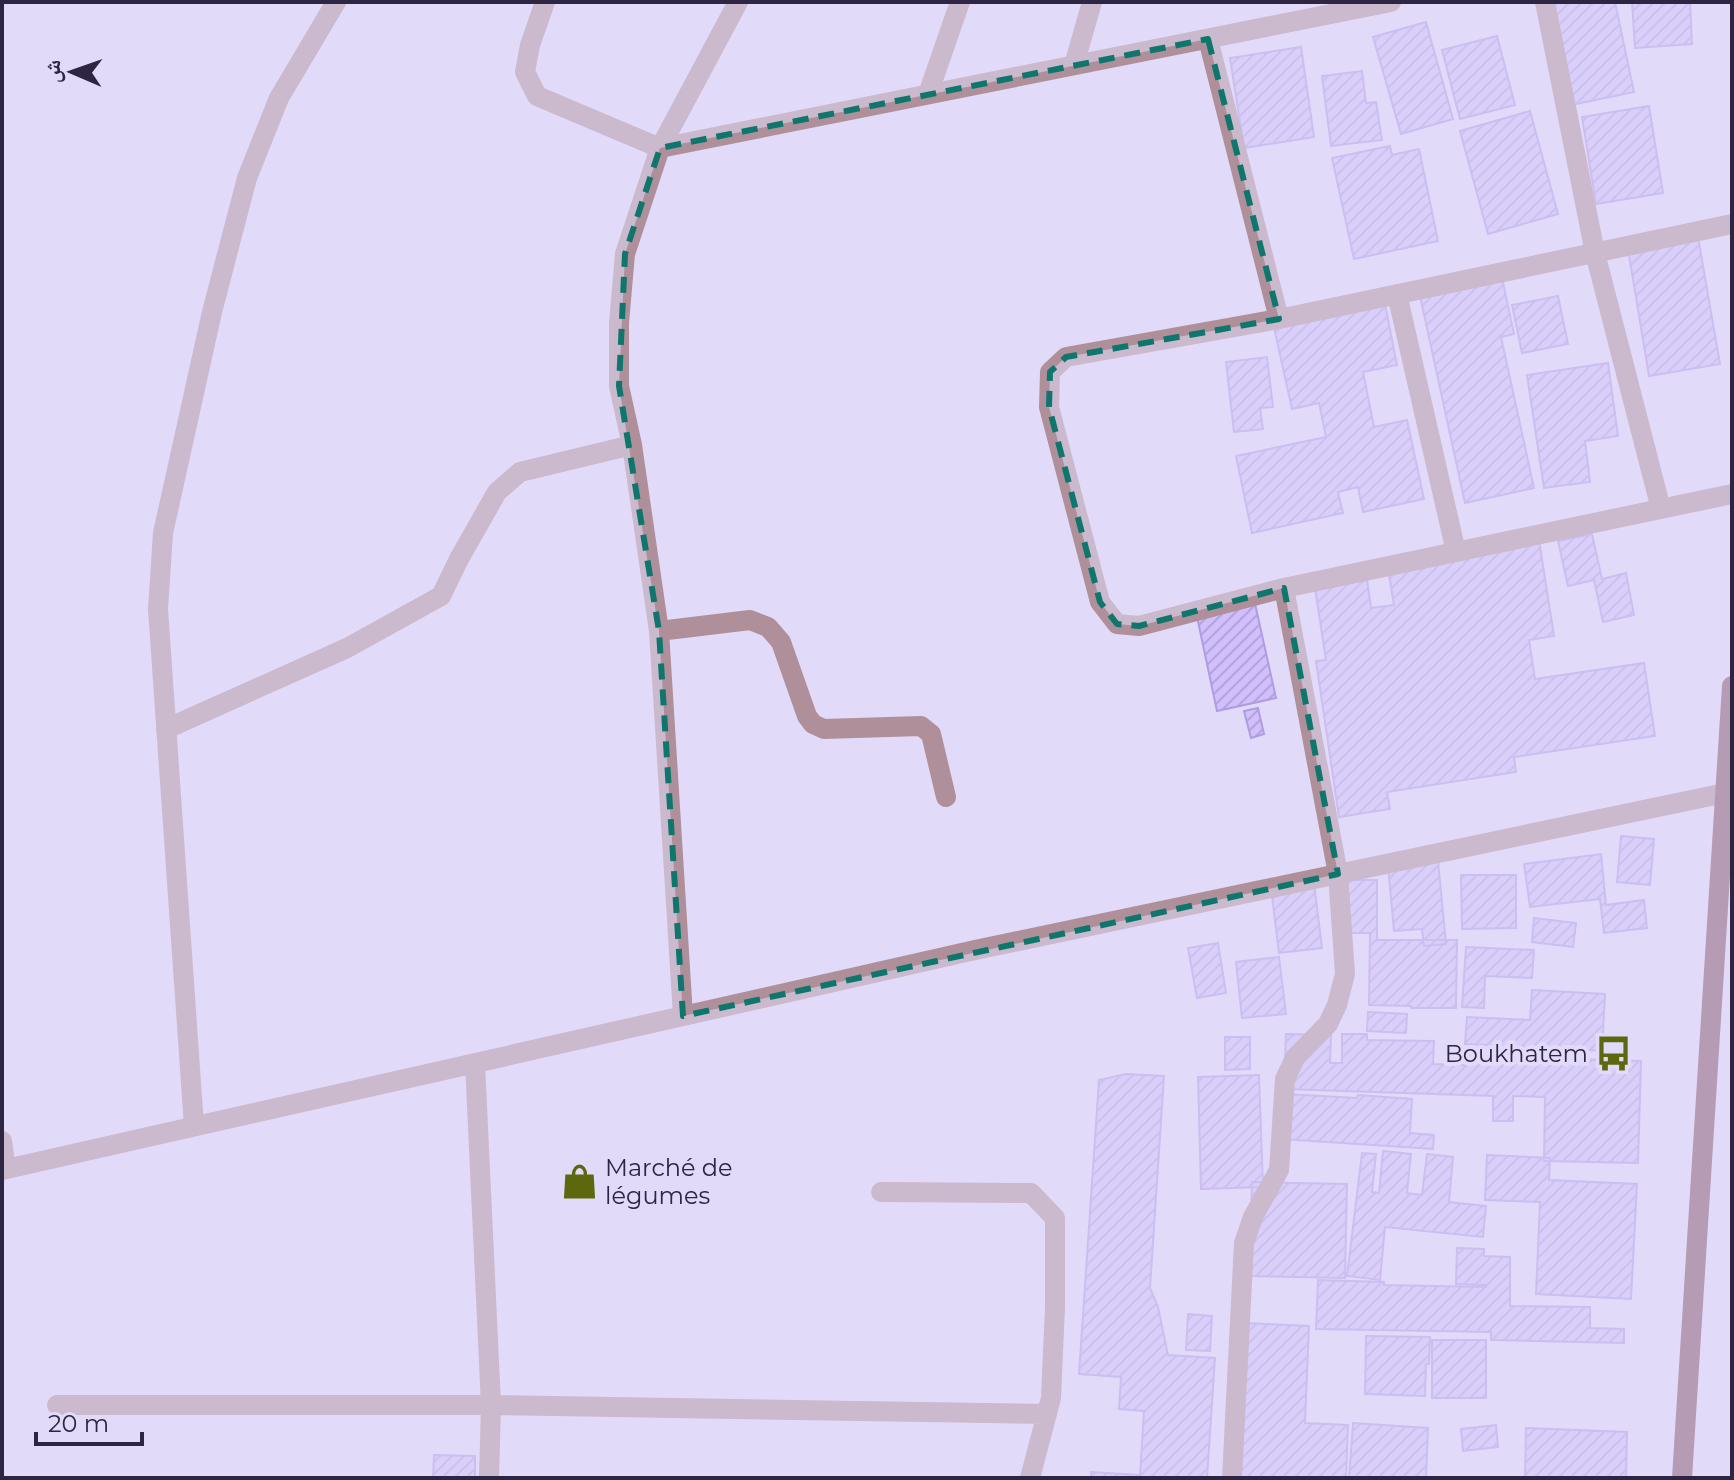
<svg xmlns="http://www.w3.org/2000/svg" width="1734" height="1480" font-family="Montserrat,'Noto Naskh Arabic',sans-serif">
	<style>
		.building { fill: url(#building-hatch); stroke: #b19be5; stroke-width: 2 }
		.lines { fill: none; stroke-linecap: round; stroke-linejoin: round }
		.street { stroke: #af909a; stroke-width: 20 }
		.primary { stroke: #814e60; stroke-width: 20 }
		.marked { fill: none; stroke: #0f766e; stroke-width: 6; stroke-dasharray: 16 10; stroke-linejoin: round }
		.labels { text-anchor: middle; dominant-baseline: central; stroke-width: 8; stroke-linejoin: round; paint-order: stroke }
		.poi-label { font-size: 24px; fill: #2e2543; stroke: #e2daf9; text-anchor: end }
	</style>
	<defs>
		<pattern id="building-hatch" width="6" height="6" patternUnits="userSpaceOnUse" patternTransform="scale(2)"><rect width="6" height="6" fill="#d0bffc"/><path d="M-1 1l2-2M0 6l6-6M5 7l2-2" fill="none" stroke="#b3a4d9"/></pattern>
	</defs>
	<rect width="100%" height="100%" fill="#e2daf9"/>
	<path class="building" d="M1549,2h66l19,90 -63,13z
		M1632,2h58l2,42 -57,4z
		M1426,22l27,97 -52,15 -28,-97z
		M1497,36l18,69 -55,14 -18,-69z
		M1301,47l13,90 -70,11 -14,-90z
		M1362,71l4,32 10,-1 6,38 -51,6 -9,-70z
		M1649,106l14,87 -67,11 -14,-87z
		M1530,111l28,103 -70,20 -28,-103z
		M1390,146l2,9 27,-6 19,92 -84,18 -22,-101z
		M1698,237l22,127 -71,12 -21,-127z
		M1502,278l12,56 -13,3 33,151 -69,15 -45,-207z
		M1558,296l10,48 -46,9 -10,-48z
		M1384,299l13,66 -34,7 11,55 33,-7 17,79 -61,13 -5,-25 -20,5 5,21 -91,20 -16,-77 90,-19 -7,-34 -27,6 -19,-86z
		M1267,357l6,50 -13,1 3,21 -29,3 -8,-70z
		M1608,363l10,73 -33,5 5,41 -46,6 -17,-113z
		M1592,534l10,45 24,-6 8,42 -31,7 -9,-42 -26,6 -10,-45z
		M1539,540l15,96 -25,4 6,39 109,-16 11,73 -141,21 2,15 -129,20 3,17 -51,8 -23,-156 10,-1 -11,-72 52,-8 4,28 23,-3 -7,-42z
		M1254,599l22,99 -59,13 -21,-99z
		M1258,708l6,26 -13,4 -7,-27z
		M1621,836l33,3 -4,46 -33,-3z
		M1601,854l5,51 38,-5 3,28 -43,5 -4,-34 -70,8 -6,-43z
		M1438,861l8,83 -22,2 -2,-17 -28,2 -6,-65z
		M1461,875h55v53l-54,1z
		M1342,880h35v60h80l-1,68h-45v-2l-42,-1 1,-72h-28z
		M1314,883l8,65 -43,5 -8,-65z
		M1534,918l42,5 -3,24 -41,-5z
		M1218,943l8,50 -29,5 -9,-50z
		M1466,947l68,3 -2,28 -47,-2 -1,32 -22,-1z
		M1279,957l7,57 -44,4 -6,-56z
		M1532,990l73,4 -3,57 -137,-7 2,-27 63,3z
		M1368,1012l39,2 -1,19 -39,-2z
		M1286,1034l45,1 -1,28h12v-29h25v6l67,1 -1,23 35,1 1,-16h29v8l143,4 -3,102 -94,-2 1,-64 -32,-1v25h-20v-25l-209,-7z
		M1225,1037h25v32l-25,1z
		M1126,1074l38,2 -14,212 8,19 10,48 47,3 -8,120h-116v-6l49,3 4,-64 -25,-2 2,-32 -42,-3 20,-294z
		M1259,1075l4,112 -62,2 -3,-112z
		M1285,1094l72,4 1,-3 54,4 -2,34 24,2 -1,14 -151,-10z
		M1383,1151l28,3 -4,39 15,2 5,-41 26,3 -4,45 37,4 -3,31 -98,-10 -5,53 -33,-4 15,-123 14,1 -4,38 7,1z
		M1487,1155l63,3 -1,22 88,4 -6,115 -95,-5 4,-92 -55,-2z
		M1252,1182l95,2 -2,94 -96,-2z
		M1457,1248l27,1v7l26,1v49l80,1v21l34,1v14l-133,-3v-8l-175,-3 2,-49 66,2v3l102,2v-2l-30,-1z
		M1188,1314l24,2 -2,35 -24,-1z
		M1244,1323l65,3 -4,97 43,2 -2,53h-108z
		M1366,1336l64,1 -1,27h-3l-1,32 -60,-2z
		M1432,1340h54v58h-54z
		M1353,1423l75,5 -2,50h-77z
		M1496,1425l2,22 -35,4 -2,-22z
		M1526,1428l101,4 -1,46h-101z
		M434,1455l41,1v22h-42z"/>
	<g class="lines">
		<path class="street" d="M545,2l-15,43 -5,27 12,24 123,52 731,-146
			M1545,2l50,251 66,256
			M1208,39l71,280
			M1074,65l18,-63
			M928,94l32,-92
			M1732,224l-453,95 -213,38 -16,15 -1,35 51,195 17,22 22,2 145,-38 448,-94
			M1397,294l59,258
			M659,631l91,-11 18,7 13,15 26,74 6,8 11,5 97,-3 10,8 15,63
			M166,729l181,-81 94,-52 18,-37 38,-67 23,-20 112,-27
			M683,1016l-24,-385 -27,-186 -13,-59v-63l6,-69 35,-106 78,-146
			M475,1063l16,342 -2,73
			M194,1126l-36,-517 5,-76 49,-221 35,-134 32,-80 57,-96
			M2,1141l4,28
			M2,1170l973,-220 750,-157
			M881,1192l150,1 24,25v89l-4,91 -21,80
			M57,1405h434l556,9
			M1232,1478l12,-235 9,-26 26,-47 6,-91 10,-21 33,-34 9,-19 8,-31 -7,-100 -54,-286"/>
		<path class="primary" d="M1682,1478l50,-792"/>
	</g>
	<path d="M0 0H1734V1480H0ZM1208,39l71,280 -213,38 -16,15 -1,35 51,195 17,22 22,2 145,-38 54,286 -655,142 -24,-385 -40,-245 6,-132 35,-106z" fill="#e2daf9" fill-opacity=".55" fill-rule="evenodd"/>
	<path class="marked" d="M1208,39l71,280 -213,38 -16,15 -1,35 51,195 17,22 22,2 145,-38 54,286 -655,142 -24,-385 -40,-245 6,-132 35,-106z"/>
	<defs>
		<symbol id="bus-bare" viewBox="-9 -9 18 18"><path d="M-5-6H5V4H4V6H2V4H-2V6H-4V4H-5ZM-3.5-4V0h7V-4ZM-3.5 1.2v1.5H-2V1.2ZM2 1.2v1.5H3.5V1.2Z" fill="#5d680e" stroke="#e2daf9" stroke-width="2.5" paint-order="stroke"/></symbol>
		<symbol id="shop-bare" viewBox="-9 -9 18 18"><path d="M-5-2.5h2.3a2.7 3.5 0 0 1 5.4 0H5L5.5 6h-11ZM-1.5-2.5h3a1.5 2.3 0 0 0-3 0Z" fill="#5d680e" stroke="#e2daf9" stroke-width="2.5" paint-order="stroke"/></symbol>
	</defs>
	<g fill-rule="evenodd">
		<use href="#bus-bare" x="1588" y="1028" width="51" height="51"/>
		<use href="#shop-bare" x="554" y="1156" width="51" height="51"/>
	</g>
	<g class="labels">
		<g class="poi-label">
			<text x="1588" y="1053">Boukhatem</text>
			<text x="605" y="1167" text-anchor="start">Marché de<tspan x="605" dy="28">légumes</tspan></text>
		</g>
	</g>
	<rect width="1734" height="1480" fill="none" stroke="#2e2543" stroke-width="8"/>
	<g transform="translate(72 72) rotate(272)" stroke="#e2daf9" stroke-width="6" paint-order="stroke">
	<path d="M0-6L14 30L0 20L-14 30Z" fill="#2e2543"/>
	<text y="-12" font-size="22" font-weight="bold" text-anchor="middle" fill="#2e2543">ش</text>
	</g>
	<path d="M36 1432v12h106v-12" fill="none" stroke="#2e2543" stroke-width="4"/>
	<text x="48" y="1432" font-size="24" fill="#2e2543" stroke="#e2daf9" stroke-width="6" paint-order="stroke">20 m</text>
</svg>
